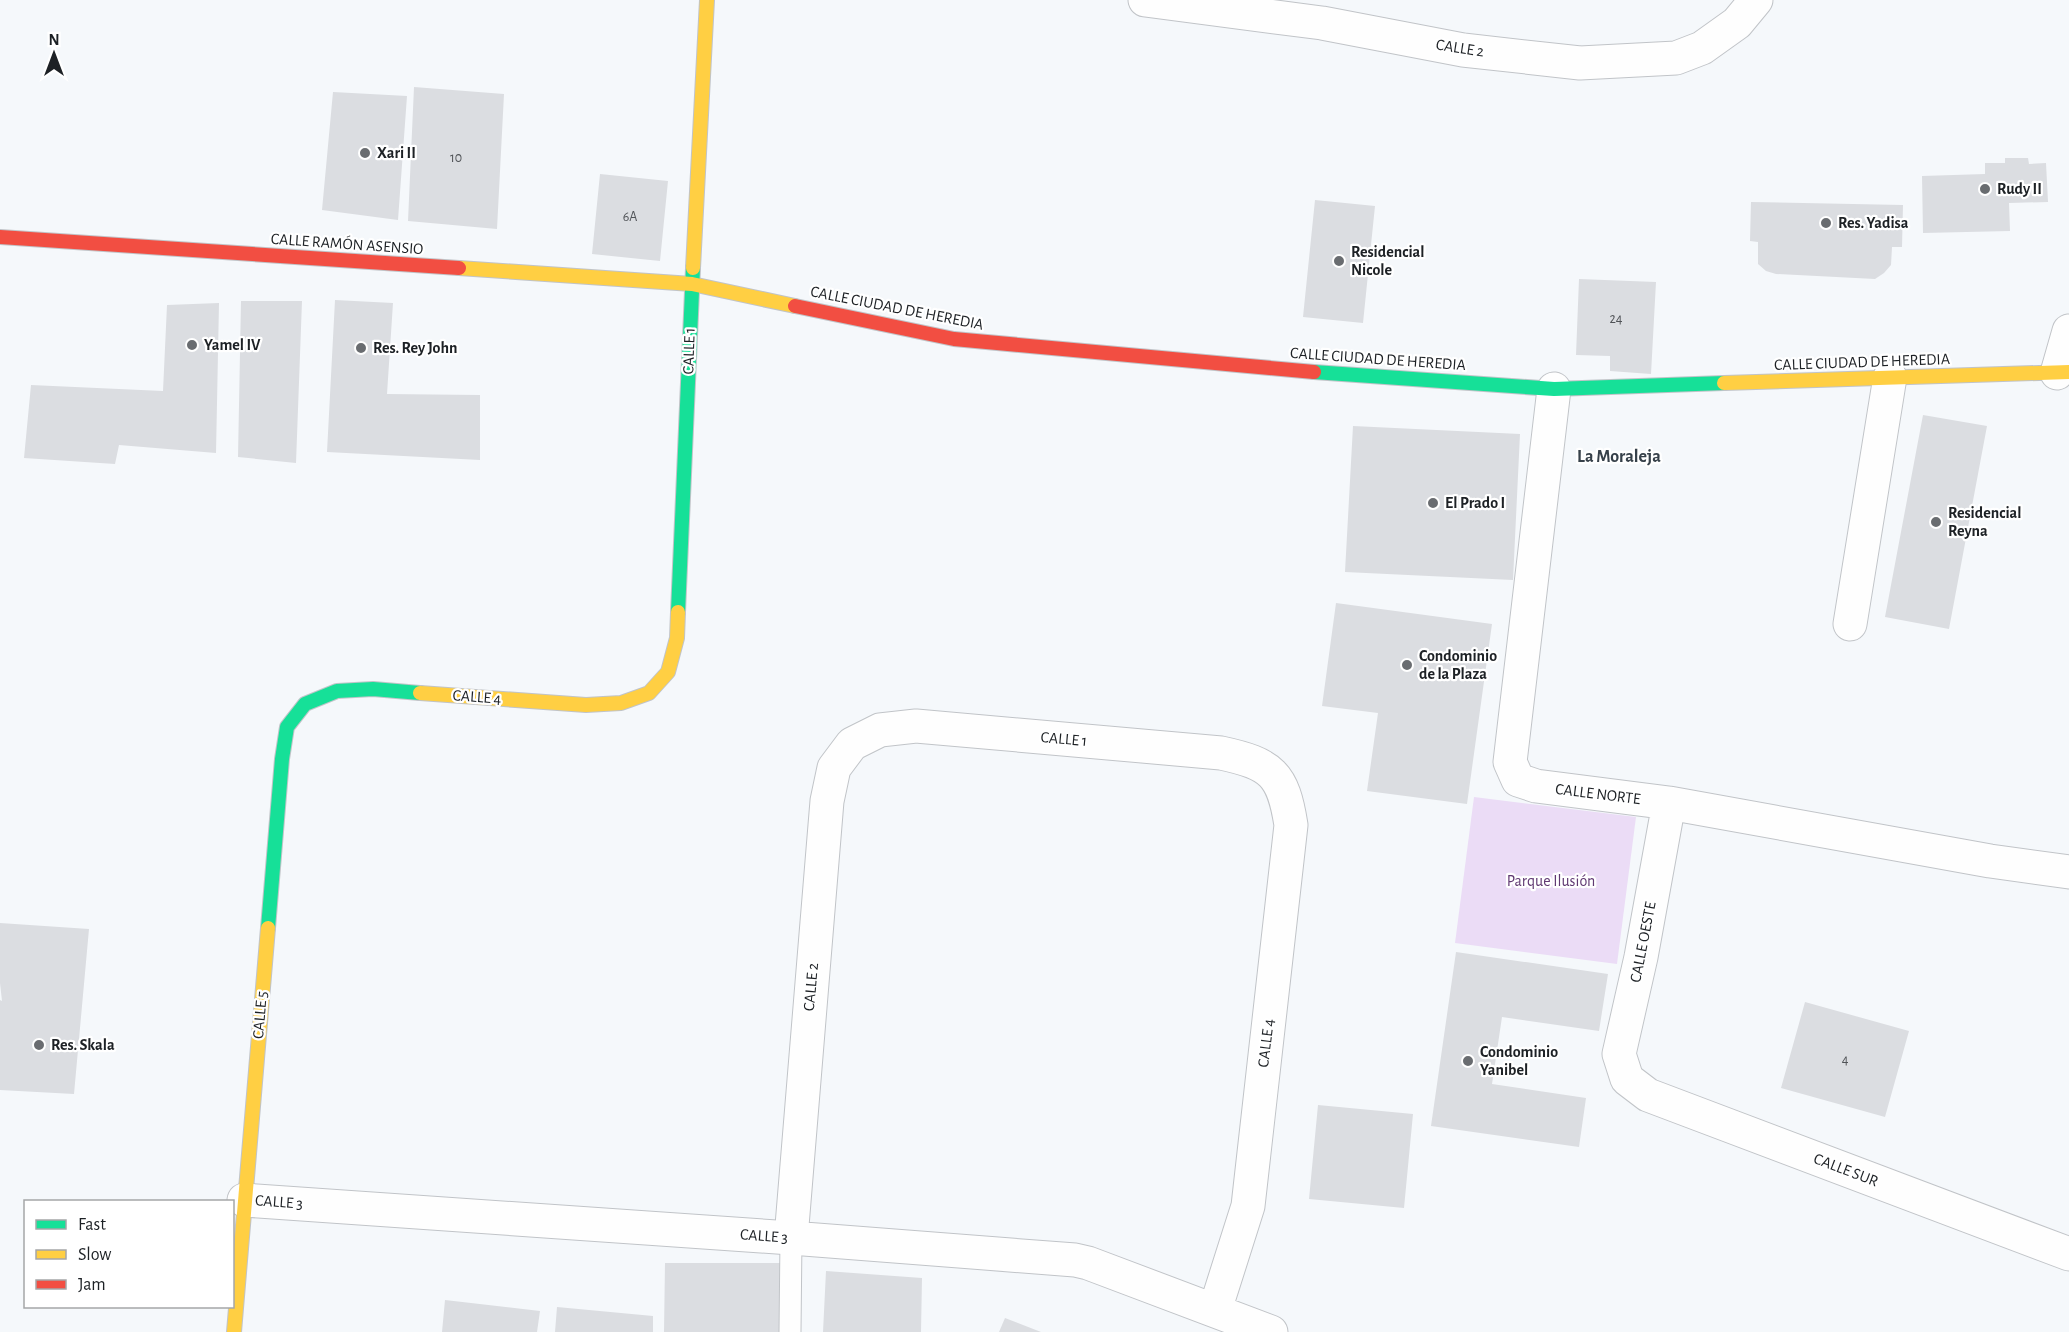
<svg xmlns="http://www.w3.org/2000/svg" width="2069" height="1332" font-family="'Alegreya Sans',sans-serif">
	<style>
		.green { fill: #ebdcf6 }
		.building { fill: #dbdde1 }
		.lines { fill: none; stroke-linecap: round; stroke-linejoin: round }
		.lane-casing { stroke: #c1c4c8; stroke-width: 23 }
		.street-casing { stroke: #c1c4c8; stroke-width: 35 }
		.fast-casing { stroke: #c1c4c8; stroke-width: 16 }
		.slow-casing { stroke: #c1c4c8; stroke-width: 16 }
		.jam-casing { stroke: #c1c4c8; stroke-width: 16 }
		.lane { stroke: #fefefe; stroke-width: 21 }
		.street { stroke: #fefefe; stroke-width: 33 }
		.fast { stroke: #16e098; stroke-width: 14 }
		.slow { stroke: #ffcf43; stroke-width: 14 }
		.jam { stroke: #f24e42; stroke-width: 14 }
		.poi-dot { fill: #696c70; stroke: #fff; stroke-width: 2 }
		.labels { text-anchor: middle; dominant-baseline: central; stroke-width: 4.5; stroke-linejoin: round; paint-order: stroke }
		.number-label { font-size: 14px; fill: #505357 }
		.street-label { font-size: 16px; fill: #1d2125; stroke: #fff }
		.poi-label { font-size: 16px; font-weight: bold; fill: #1d2125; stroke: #fff; text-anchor: start }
		.park-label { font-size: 16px; fill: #603972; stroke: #fff }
		.neighbourhood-label { font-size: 18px; font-weight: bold; fill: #37414a; stroke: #fff }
	</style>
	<rect width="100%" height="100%" fill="#f5f8fb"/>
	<path class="green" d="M1474,797l162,20 -19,147 -162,-21z"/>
	<path class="building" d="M414,87l90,7 -7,135 -89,-8z
		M333,92l74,4 -9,124 -76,-10z
		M2005,158h23l1,6 17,-1 2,39 -39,1 1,28 -87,2 -1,-57 63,-2v-11h20z
		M600,174l68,7 -8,80 -68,-7z
		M1315,200l60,6 -12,117 -60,-6z
		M1751,202l152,3 -1,42h-10l-1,18 -7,8 -9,6 -99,-5 -10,-3 -8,-7v-22l-8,-1z
		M1579,279l77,3 -5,92 -41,-3v-15l-34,-1z
		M335,300l58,3 -6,91 93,1v65l-153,-8z
		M241,301h61l-6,162 -58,-6z
		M219,303l-3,150 -97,-8 -4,19 -91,-6 7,-73 132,6 4,-86z
		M1923,415l64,11 -38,203 -64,-12z
		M1353,426l167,8 -7,146 -168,-8z
		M1336,603l156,21 -25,180 -100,-13 11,-78 -56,-7z
		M0,923l89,6 -15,165 -74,-4v-90l2,1 -2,-18z
		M1456,952l152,22 -9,57 -97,-14 -10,67 94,14 -7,49 -148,-21z
		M1805,1002l104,29 -24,86 -104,-29z
		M1318,1105l95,9 -9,94 -95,-9z
		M665,1263h116l-1,69h-116z
		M826,1271l96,7 -1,54h-98z
		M445,1300l95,11 -3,21h-95z
		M557,1307l96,9v16h-98z
		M1005,1318l36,14h-42z"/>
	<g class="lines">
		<defs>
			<path id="lane" d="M790,1332l1,-94"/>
			<path id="street" d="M1145,0l177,23 141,27 117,13 96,-5 26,-10 35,-25 19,-23
				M2057,373l12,-42
				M1554,389l-44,373 8,18 18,6 133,17 321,58 79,11
				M1850,624l40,-247
				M1669,803l-28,154 -22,97 8,25 21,16 421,159
				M244,1200l547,38 284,22 13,3 183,69
				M791,1238l36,-437 7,-33 18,-24 28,-14 36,-4 305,27c51,11 62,21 70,72l-43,381 -33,104"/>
			<path id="fast" d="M1314,372l240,17 170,-6
				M678,612l15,-344
				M268,928l14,-169 5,-32 18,-23 32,-13 36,-2 47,4"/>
			<path id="slow" d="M459,268l233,16 103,22
				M693,268l14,-268
				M1724,383l345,-11
				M420,693l166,12 35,-2 28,-10 19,-21 9,-34 1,-26
				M234,1332l34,-404"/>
			<path id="jam" d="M0,237l459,31
				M795,306l159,33 360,33"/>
		</defs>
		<use href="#lane" class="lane-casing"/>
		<use href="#street" class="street-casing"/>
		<use href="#fast" class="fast-casing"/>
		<use href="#slow" class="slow-casing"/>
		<use href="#jam" class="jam-casing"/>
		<use href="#lane" class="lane"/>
		<use href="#street" class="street"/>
		<use href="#fast" class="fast"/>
		<use href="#slow" class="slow"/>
		<use href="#jam" class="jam"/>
	</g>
	<g class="poi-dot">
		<circle cx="365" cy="153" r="6"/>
		<circle cx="1985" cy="189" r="6"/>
		<circle cx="1826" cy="223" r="6"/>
		<circle cx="1339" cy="261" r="6"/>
		<circle cx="192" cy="345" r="6"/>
		<circle cx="361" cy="348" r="6"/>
		<circle cx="1433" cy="503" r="6"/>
		<circle cx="1936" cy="522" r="6"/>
		<circle cx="1407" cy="665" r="6"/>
		<circle cx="39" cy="1045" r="6"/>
		<circle cx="1468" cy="1061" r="6"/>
	</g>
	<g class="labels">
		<g class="number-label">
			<text x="456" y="158">10</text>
			<text x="630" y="217">6A</text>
			<text x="1616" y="319">24</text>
			<text x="1845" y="1060">4</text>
		</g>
		<g class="street-label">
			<text transform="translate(1460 48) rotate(9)">CALLE 2</text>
			<text transform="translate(347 244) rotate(4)">CALLE RAMÓN ASENSIO</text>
			<text transform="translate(897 308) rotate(11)">CALLE CIUDAD DE HEREDIA</text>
			<text transform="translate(689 351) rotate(-88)">CALLE 1</text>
			<text transform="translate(1378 359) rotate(4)">CALLE CIUDAD DE HEREDIA</text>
			<text transform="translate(1862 362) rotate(-2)">CALLE CIUDAD DE HEREDIA</text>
			<text transform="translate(477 697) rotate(4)">CALLE 4</text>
			<text transform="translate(1064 739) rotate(5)">CALLE 1</text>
			<text transform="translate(1598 794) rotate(7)">CALLE NORTE</text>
			<text transform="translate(1643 942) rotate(-79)">CALLE OESTE</text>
			<text transform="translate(811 987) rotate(-85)">CALLE 2</text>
			<text transform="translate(260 1015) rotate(-85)">CALLE 5</text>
			<text transform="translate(1266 1043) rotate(-83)">CALLE 4</text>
			<text transform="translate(1846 1170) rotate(21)">CALLE SUR</text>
			<text transform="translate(279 1202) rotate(4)">CALLE 3</text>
			<text transform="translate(764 1236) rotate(4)">CALLE 3</text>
		</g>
		<g class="poi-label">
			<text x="377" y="153">Xari II</text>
			<text x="1997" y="189">Rudy II</text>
			<text x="1838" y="223">Res. Yadisa</text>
			<text x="1351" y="252">Residencial<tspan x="1351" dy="18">Nicole</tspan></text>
			<text x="204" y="345">Yamel IV</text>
			<text x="373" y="348">Res. Rey John</text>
			<text x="1445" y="503">El Prado I</text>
			<text x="1948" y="513">Residencial<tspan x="1948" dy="18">Reyna</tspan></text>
			<text x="1419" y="656">Condominio<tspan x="1419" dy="18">de la Plaza</tspan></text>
			<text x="51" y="1045">Res. Skala</text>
			<text x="1480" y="1052">Condominio<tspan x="1480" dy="18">Yanibel</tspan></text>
		</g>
		<g class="park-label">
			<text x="1551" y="881">Parque Ilusión</text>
		</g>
		<g class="neighbourhood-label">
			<text x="1619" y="457">La Moraleja</text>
		</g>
	</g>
	<rect x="24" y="1200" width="210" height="108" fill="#ffffff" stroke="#a5a6a8" stroke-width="1.5"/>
	<rect x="36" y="1220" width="30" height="9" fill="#16e098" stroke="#a5a6a8" stroke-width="1.5"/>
	<text x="78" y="1230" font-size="18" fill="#1d2125">Fast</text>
	<rect x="36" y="1250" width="30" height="9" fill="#ffcf43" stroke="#a5a6a8" stroke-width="1.5"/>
	<text x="78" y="1260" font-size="18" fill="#1d2125">Slow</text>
	<rect x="36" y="1280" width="30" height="9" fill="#f24e42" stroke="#a5a6a8" stroke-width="1.5"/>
	<text x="78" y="1290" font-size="18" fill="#1d2125">Jam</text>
	<g transform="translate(54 54)" stroke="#ffffff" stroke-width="4.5" paint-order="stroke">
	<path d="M0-4.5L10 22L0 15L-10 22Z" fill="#1d2125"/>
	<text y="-9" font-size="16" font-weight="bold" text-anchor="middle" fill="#1d2125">N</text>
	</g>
</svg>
